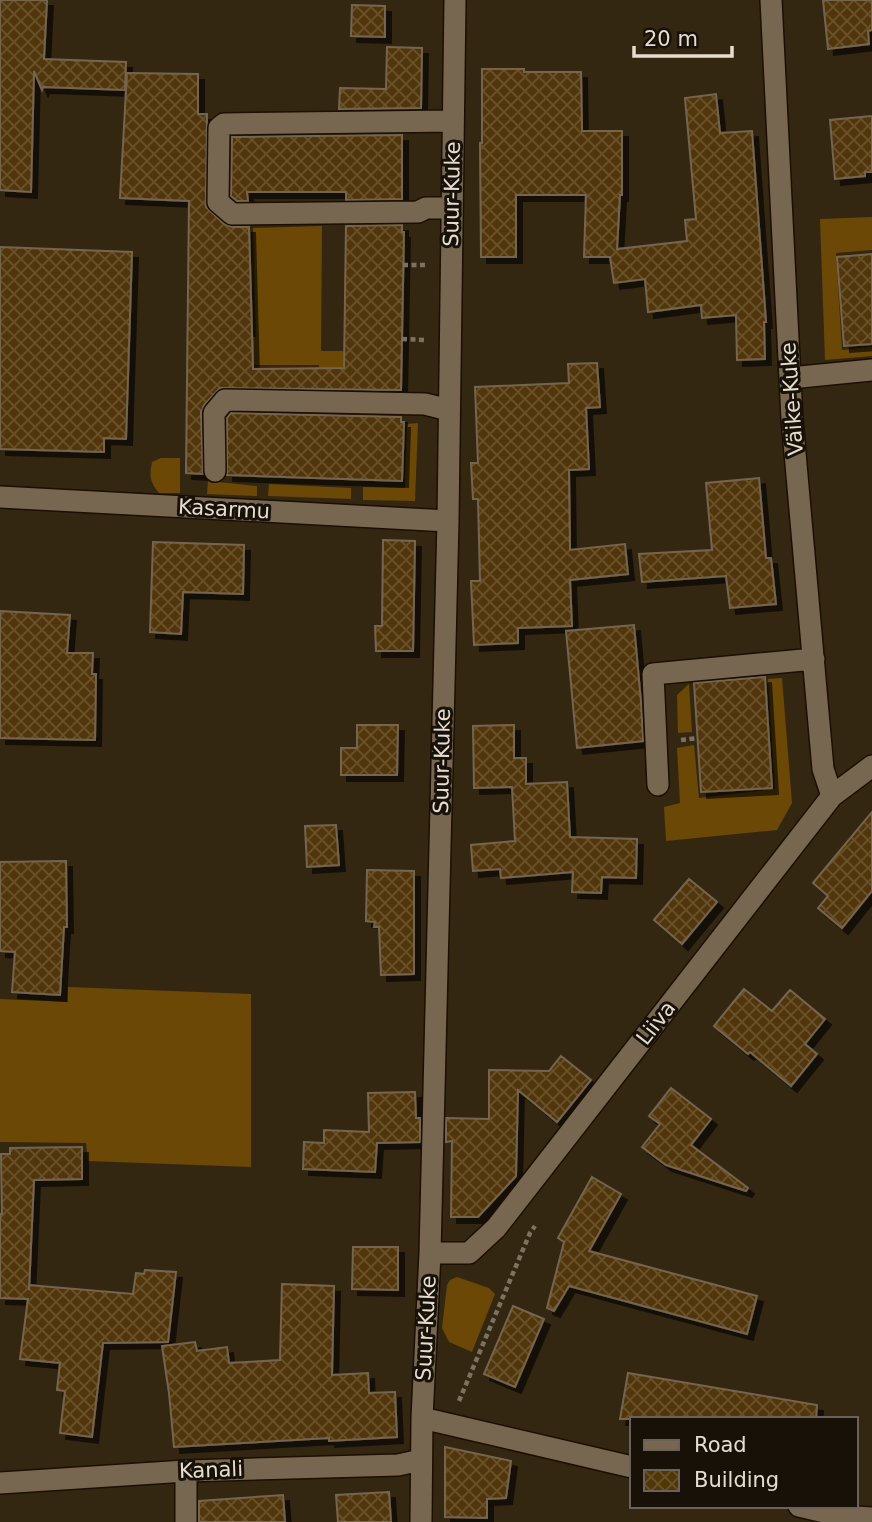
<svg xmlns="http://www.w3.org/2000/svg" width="872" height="1522" font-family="'DejaVu Sans',sans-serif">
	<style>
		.grass { fill: #6b4805 }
		.building { fill: url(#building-cross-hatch); stroke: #75654f; stroke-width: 2; filter: url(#shadow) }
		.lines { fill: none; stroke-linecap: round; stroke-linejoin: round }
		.minor-casing { stroke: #1c0f00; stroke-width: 24 }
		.path { stroke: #7d7160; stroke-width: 4.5; stroke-dasharray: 5 3.5; stroke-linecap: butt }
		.minor { stroke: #776751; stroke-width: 21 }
		.labels { text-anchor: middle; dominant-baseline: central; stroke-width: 6; stroke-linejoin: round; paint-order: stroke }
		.street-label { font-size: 21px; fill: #e6dcd0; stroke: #171108 }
	</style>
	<defs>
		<pattern id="building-cross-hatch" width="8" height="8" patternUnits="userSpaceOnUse" patternTransform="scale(1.75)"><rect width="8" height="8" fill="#513607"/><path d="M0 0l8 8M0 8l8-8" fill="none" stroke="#6a522a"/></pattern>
		<filter id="shadow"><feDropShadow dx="6" dy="6" stdDeviation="0" flood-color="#0009"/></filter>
	</defs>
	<rect width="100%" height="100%" fill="#342712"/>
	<path class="grass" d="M872,217v33l-36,3 6,97 30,-3v9l-47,4 -5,-141z
		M322,226l-1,125h23l-3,40h-22v-26h-66l-27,-28h30l-3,-109z
		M418,423l-3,78 -52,-1v-13l42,1 2,-64z
		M161,458h19v35h-21c-9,-11 -10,-17 -7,-31z
		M208,481l49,5v10l-50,-2z
		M269,484l82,4v11l-83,-3z
		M782,678l10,125 -15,27 -111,11 -2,-34 16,-4 -3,-55 17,-3 5,53 76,-9 -7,-110z
		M689,684l3,48 -14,1 -1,-38z
		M68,987l183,7v173l-163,-6 -2,-18 -86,-1v-143l68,3z
		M457,1277l32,11 6,6 -23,58 -23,-10 -7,-14 5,-43 3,-5z"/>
	<path class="building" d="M0,0h47l-3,59 82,3 -1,28 -82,-3 -1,3 -8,-19 -3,121 -31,-2z
		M823,0h49v30l-4,1 1,13 -41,5z
		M352,5l33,1v31l-34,-1z
		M387,47l35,1 -1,60 -82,1 1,-21 46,1z
		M482,69h42v3h57l1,59h40v64h-2l-3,54 70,-8 -2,-21 11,-1 -11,-121 31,-4 4,39 32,-2 14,191h-2l1,37 -28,1 -1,-45 -34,3 -1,-13 -53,7 -3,-33 -31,4 -4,-26h-26l2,-62h-70v62h-35l-1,-114h2z
		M127,73l71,1v40h9l-1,93 18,17 8,3h17l4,142 91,-1 2,-142 56,-1v7h2l-3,158 -181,-2 -16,17 -3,7 2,62 -17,-1 3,-272 -69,-3z
		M872,116v56h-7v4l-30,3 -5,-59z
		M402,135v64l-56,1v-8h-99l1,9h-11l-6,-5 1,-59z
		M0,247l132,5 -6,187 -22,-1v14l-104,-3z
		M872,254v90l-28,2 -7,-89z
		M597,363l3,44 -14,1 3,61 -20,1 1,80 55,-6 3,30 -58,6 2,46 -54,2v15l-44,2 -3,-64h9l-2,-82h-5l-2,-36h7l-3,-76 94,-4 -1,-19z
		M231,413l170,4v5h3l-2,59 -175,-6v-57z
		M759,478l7,80h5l5,46 -46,4 -4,-32 -84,6 -3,-28 73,-4 -6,-67z
		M383,540l32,1 -2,110h-37l-1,-25h7z
		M153,542l91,3 -1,49 -60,-2 -2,42 -31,-2z
		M0,611l70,4 -3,38h26l-1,21h4l-1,66 -95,-2z
		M634,625l7,77 2,39 -66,7 -11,-117z
		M765,677l7,111 -71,4 -7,-109z
		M357,725h41l-1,50h-56v-27h16z
		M514,725v33h12v26l41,-2 3,55 67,2 -1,39 -34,-1 -1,16 -29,-1 1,-20 -72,6 -1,-9 -27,2 -2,-26 44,-4 -3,-54 -38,1 -1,-62z
		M872,812v79l-30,37 -24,-20 10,-12 -15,-13z
		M336,825l3,40 -32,2 -2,-41z
		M66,861l1,66h-3l-4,68 -48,-3 3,-40 -15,-1v-89z
		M367,870l47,1v103l-33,1 -2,-48h-5l1,-5 -9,-1z
		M689,879l28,23 -35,42 -28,-24z
		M744,989l28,22 18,-21 35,29 -20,25 12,10 -26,32 -41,-34 -2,2 -34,-28z
		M561,1056l30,24 -34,42 -39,-32 -2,86 -38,41h-27l1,-76 -6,1v-24l43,1v-49l60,1z
		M671,1088l40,31 -20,26 57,43 -2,3 -80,-26 -24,-18 18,-23 -11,-8z
		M415,1092l1,26h4v24l-43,1 -2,29 -72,-3 1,-27 20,1v-13l45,2 -1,-39z
		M82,1147v32l-48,1 -5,110v-5l104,9 3,-21 8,1 1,-4 31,2 -8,70 -65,1 -11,94 -32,-4 5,-42 -8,-1 3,-27 -40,-4 8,-60 -28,-1v-84h2l-1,-60h9v-6z
		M592,1177l29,17 -32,57 168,45 -10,38 -178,-48 -15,25 -7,-3 17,-66 -6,-4z
		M353,1247h45v43l-46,-1z
		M282,1284l52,2 -2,89 36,-2 1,20 26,-1 2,45 -68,4v-3l-155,9 -5,-54 -7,-47 33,-4 2,9 30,-4 2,16 51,-3z
		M513,1306l31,13 -29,68 -31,-13z
		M628,1373l189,32 -1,14h-196z
		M445,1447l66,14 -5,37 -19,1v19l-42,-1z
		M389,1492l2,30h-53l-2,-27z
		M283,1495l2,27h-86v-21z"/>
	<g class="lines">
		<defs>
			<path id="minor" d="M771,0l21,419 31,350 9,27
				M452,208h-26l-8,4 -186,2 -14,-12 1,-74 5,-4 229,-3
				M790,378l82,-8
				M215,471l-1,-58 11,-13 200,4 24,6
				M0,497l448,24
				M658,785l-5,-111 161,-15
				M430,1253h39l27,-25 336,-432 40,-30
				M422,1418l210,49
				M0,1483l186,-12 212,-6 23,-5
				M799,1506l42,10 31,2
				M186,1522v-51
				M421,1522l1,-104 8,-165 18,-732 7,-521"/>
		</defs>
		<use href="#minor" class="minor-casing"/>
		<path class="path" d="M403,265h23
			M402,339l23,1
			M681,740l17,-2
			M459,1401l71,-168 5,-7"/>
		<use href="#minor" class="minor"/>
	</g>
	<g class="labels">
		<g class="street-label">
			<text transform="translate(452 194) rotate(-89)">Suur-Kuke</text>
			<text transform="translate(792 399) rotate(-94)">Väike-Kuke</text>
			<text transform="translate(224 509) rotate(3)">Kasarmu</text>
			<text transform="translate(442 761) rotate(-89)">Suur-Kuke</text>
			<text transform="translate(656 1023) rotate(-52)">Liiva</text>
			<text transform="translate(426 1328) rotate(-87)">Suur-Kuke</text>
			<text transform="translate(211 1470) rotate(-2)">Kanali</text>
		</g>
	</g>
	<rect x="630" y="1417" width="228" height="91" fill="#171108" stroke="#6a6258" stroke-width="2"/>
	<rect x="644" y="1440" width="35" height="10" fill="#776751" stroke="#6a6258" stroke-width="2"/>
	<text x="694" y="1452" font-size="21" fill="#e6dcd0">Road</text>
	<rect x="644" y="1470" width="35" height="21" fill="url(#building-cross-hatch)" stroke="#6a6258" stroke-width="2"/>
	<text x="694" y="1487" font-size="21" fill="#e6dcd0">Building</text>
	<path d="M634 46v10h98v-10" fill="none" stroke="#e6dcd0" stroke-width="3.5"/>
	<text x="644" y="46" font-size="21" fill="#e6dcd0" stroke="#171108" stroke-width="5" paint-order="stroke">20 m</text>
</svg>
